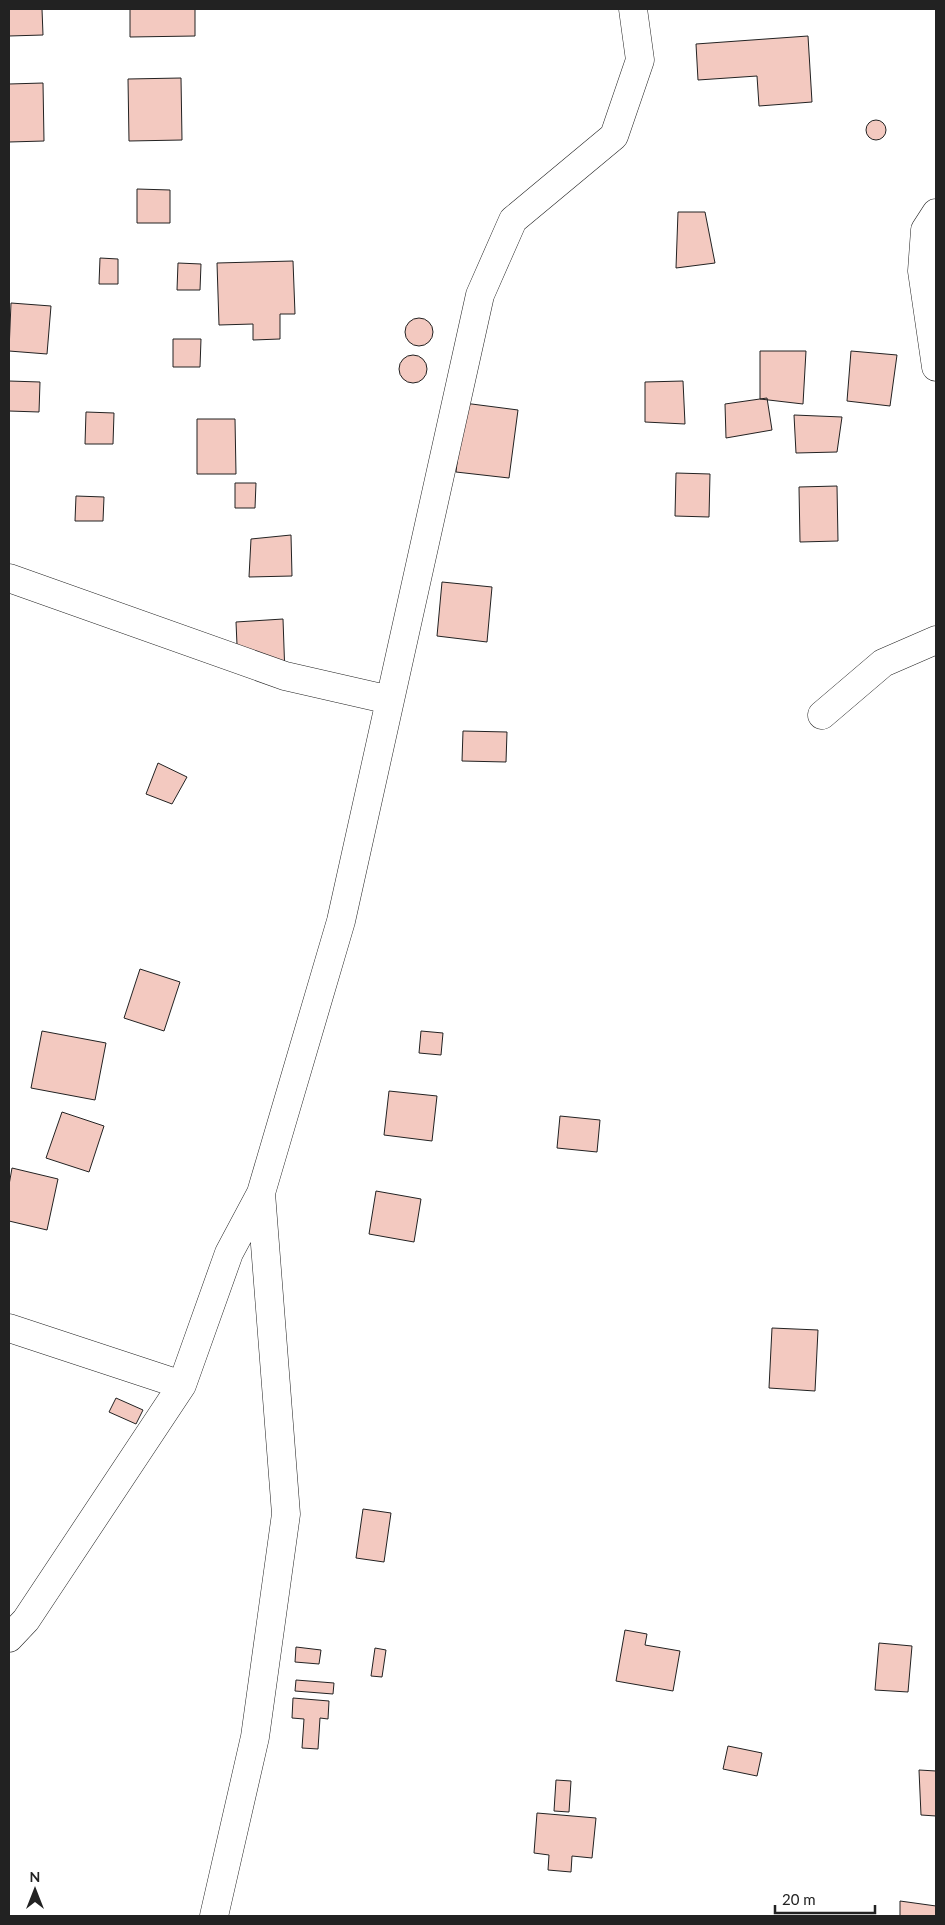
<svg xmlns="http://www.w3.org/2000/svg" width="945" height="1925" font-family="Lato,sans-serif">
	<style>
		.building { fill: #f3c9c0; stroke: #222 }
		.lines { fill: none; stroke-linecap: round; stroke-linejoin: round }
		.minor-casing { stroke: #222; stroke-width: 29 }
		.minor { stroke: #fff; stroke-width: 28 }
	</style>
	<rect width="100%" height="100%" fill="#fff"/>
	<path class="building" d="M9,9H42L43,35L9,36Z
		M130,9H195V36L130,37Z
		M808,36L812,102L759,106L757,76L698,80L696,44Z
		M181,78L182,140L129,141L128,79Z
		M43,83L44,141L9,142V84Z
		M866 130a10 10 0 1 1 20 0a10 10 0 1 1-20 0Z
		M137,189L170,190V223H137Z
		M678,212H705L715,263L676,268Z
		M100,258L118,259V284H99Z
		M293,261L295,314H280V339L253,340V324L219,325L217,263Z
		M178,263L201,264L200,290H177Z
		M11,303L51,306L47,354L9,351Z
		M405 332a14 14 0 1 1 28 0a14 14 0 1 1-28 0Z
		M173,339H201L200,367H173Z
		M760,351H806L803,404L760,399Z
		M851,351L897,355L890,406L847,401Z
		M399 369a14 14 0 1 1 28 0a14 14 0 1 1-28 0Z
		M9,381L40,382L39,412L9,411Z
		M683,381L685,424L645,422V382Z
		M767,398L772,430L726,438L725,404Z
		M464,403L518,410L509,478L456,472Z
		M86,412L114,413L113,444H85Z
		M794,415L842,417L837,452L796,453Z
		M197,419H235L236,474H197Z
		M676,473L710,474L709,517L675,516Z
		M235,483H256L255,508H235Z
		M837,486L838,541L800,542L799,487Z
		M76,496L104,497L103,521H75Z
		M291,535L292,576L249,577L251,539Z
		M442,582L492,587L487,642L437,636Z
		M283,619L285,676L237,645L236,622Z
		M463,731L507,732L506,762L462,761Z
		M158,763L187,777L172,804L146,794Z
		M140,969L180,982L164,1031L124,1018Z
		M42,1031L106,1043L95,1100L31,1088Z
		M421,1031L443,1033L441,1055L419,1053Z
		M389,1091L437,1096L432,1141L384,1135Z
		M62,1112L104,1126L89,1172L46,1158Z
		M560,1116L600,1120L597,1152L557,1148Z
		M12,1168L58,1179L47,1230L9,1221V1185Z
		M376,1191L421,1199L414,1242L369,1234Z
		M772,1328L818,1330L815,1391L769,1388Z
		M116,1398L143,1410L136,1424L109,1412Z
		M363,1509L391,1513L384,1562L356,1558Z
		M625,1630L647,1634L645,1645L680,1651L673,1691L616,1681Z
		M879,1643L912,1646L908,1692L875,1690Z
		M296,1647L321,1650L319,1664L295,1662Z
		M375,1648L386,1650L382,1677L371,1676Z
		M296,1680L334,1683L333,1694L295,1691Z
		M293,1698L329,1701L328,1719L320,1718L318,1749L302,1748L304,1719L292,1718Z
		M728,1746L762,1753L757,1776L723,1769Z
		M919,1770L936,1771V1816L921,1815Z
		M556,1780L571,1781L569,1812L554,1811Z
		M537,1813L596,1818L592,1858L572,1856L571,1872L548,1870L549,1855L534,1853Z
		M900,1901L936,1906V1916H900Z"/>
	<g class="lines">
		<defs>
			<path id="minor" d="M936,213L925,230L922,271L936,367
				M9,578L285,676L390,700
				M822,715L883,663L936,640
				M9,1328L182,1385
				M9,1638L26,1620L182,1385L229,1253L261,1193
				M214,1916L255,1737L286,1514L261,1193L341,921L480,295L513,220L614,136L640,60L633,9"/>
		</defs>
		<use href="#minor" class="minor-casing"/>
		<use href="#minor" class="minor"/>
	</g>
	<rect width="945" height="1925" fill="none" stroke="#222222" stroke-width="20"/>
	<g transform="translate(35 1890)" stroke="#ffffff" stroke-width="4" paint-order="stroke">
	<path d="M0-4L9 19L0 12L-9 19Z" fill="#222222"/>
	<text y="-8" font-size="14" font-weight="bold" text-anchor="middle" fill="#222222">N</text>
	</g>
	<path d="M775 1905v8h100v-8" fill="none" stroke="#222222" stroke-width="2.5"/>
	<text x="782" y="1905" font-size="15" fill="#222222" stroke="#ffffff" stroke-width="4" paint-order="stroke">20 m</text>
</svg>
